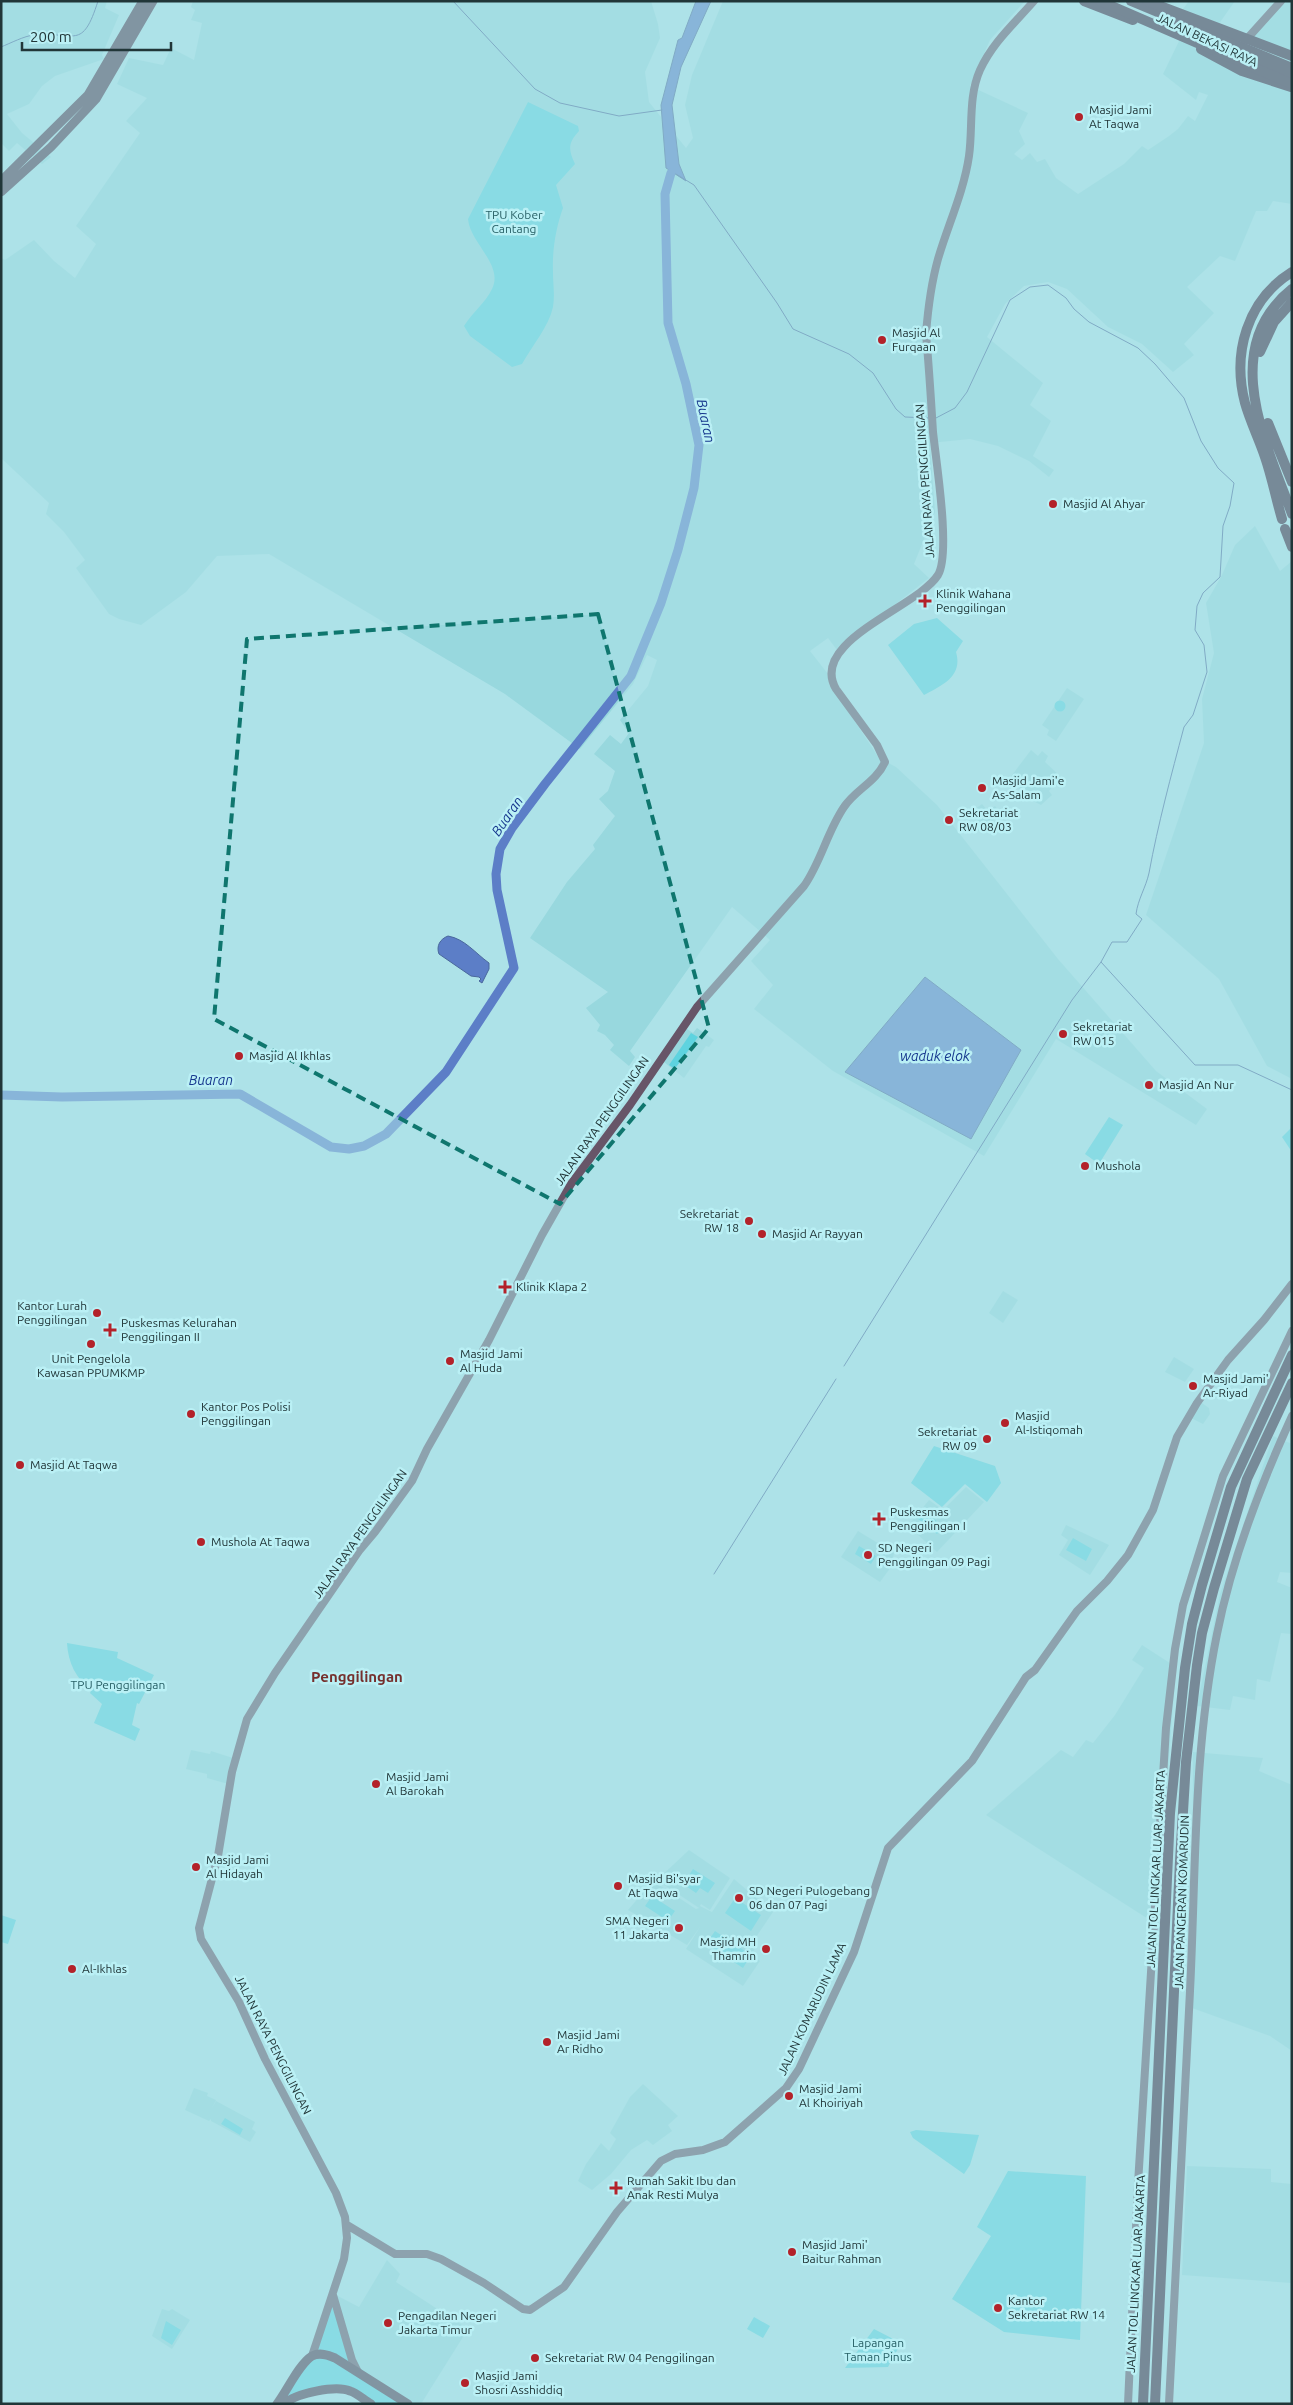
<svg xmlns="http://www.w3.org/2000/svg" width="1293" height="2405" font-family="Ubuntu,sans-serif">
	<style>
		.built { fill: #98d8de }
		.green { fill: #5ed3df }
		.water { fill: #5c7ec7; stroke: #4a689c }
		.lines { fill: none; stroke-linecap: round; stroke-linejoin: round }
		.stream { stroke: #4a689c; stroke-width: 1 }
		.river { stroke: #5c7ec7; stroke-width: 9 }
		.secondary { stroke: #675568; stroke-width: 8 }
		.primary { stroke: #4d384e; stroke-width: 9 }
		.highway { stroke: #371f39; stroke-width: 10 }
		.highway-bridge { stroke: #371f39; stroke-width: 10 }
		.marked { fill: none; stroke: #0f766e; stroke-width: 4; stroke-dasharray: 10 6; stroke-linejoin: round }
		.poi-dot { fill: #b3222a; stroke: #baf0f5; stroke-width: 2 }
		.labels { text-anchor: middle; stroke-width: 5; stroke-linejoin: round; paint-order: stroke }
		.street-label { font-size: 12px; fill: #213638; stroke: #baf0f5 }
		.poi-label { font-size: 12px; fill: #213638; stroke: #baf0f5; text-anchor: start }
		.park-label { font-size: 12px; fill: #286066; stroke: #baf0f5 }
		.water-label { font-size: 14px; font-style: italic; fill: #17388e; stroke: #baf0f5 }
		.quarter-label { font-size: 15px; font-weight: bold; fill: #752f2d; stroke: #baf0f5 }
	</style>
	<rect width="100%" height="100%" fill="#ade2e8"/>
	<path class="built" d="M1,1H107L105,8L119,15L102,55L104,59L55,76L42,86L29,104L7,114L22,133L51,157L42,164L17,143L9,151L1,143Z
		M193,1H651L658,24L660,38L645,72L649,102L686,148L693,138L685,105L692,75L723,1H1025L990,40L970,86L1028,113L1019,131L1025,144L1014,154L1022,160L1030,153L1037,162L1045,159L1056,178L1078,194L1124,164L1142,146L1148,150L1169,136L1178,129L1188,116L1195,121L1208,95L1199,92L1196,100L1163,74L1183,33L1236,56L1285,1H1292V204L1273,201L1267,211H1256L1235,261L1220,256L1187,287L1214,313L1184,344L1194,355L1173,372L1142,344L1108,327L1067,289L1048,282L1024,286L1005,304L987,337L1043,383L1030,405L1051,421L1033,456L1054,470L1049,477L1029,461L998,446L970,439L930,443L935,512L914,564L929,578L837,650L828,638L810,651L828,674L829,682L879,758L896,767L937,805L1058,959L1156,1071L1207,1109L1196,1125L1056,1039L984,1156L833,1071L754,1009L773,985L751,961L770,940L732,907L630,1051L635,1057L629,1066L610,1050L614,1045L605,1035L597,1031L600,1025L586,1008L608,992L530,938L567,882L595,849L593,845L615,816L599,799L608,791L615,771L594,754L610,735L621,744L629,733L620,720L648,686L657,660L647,655L633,684L580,749L505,694L269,554L217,556L186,592L141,625L119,619L109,614L76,568L85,560L64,532L46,514L49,503L1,458V258L5,260L34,240L54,261L75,278L96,244L76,226L140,133L126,121L147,98L117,84L129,58L163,65L171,48L194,60L202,23L191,20L195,10L191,7Z
		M1189,1H1235L1216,28L1180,13Z
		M1255,526L1280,571L1292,561V1079L1267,1066L1219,979L1146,915L1204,743L1202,699L1214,653L1206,603L1222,575L1235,545Z
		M1067,688L1084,699L1056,741L1047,735L1049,730L1042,725Z
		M1031,750L1038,756L1042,751L1048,756L1045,762L1061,777L1049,791L1052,795L1041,805L1031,800L1009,779Z
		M982,804L988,811L995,806L1001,814L977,832L970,825L977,819L971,812Z
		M697,1028L714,1040L709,1047L706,1046L684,1078L664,1062L687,1029L693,1033Z
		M1003,1291L1018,1300L1003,1323L989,1313Z
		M1174,1357L1194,1369L1185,1382L1165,1372Z
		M1199,1401L1209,1408L1210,1414L1203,1424L1189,1417Z
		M1273,1436L1292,1444V1573L1280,1572L1277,1582L1292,1588L1291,1634L1281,1633L1270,1682L1257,1679L1255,1700L1233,1696L1230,1710L1197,1706L1220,1594Z
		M966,1487L984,1502L937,1552L908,1526L929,1500L943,1510Z
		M1066,1525L1109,1545L1090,1575L1059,1555L1068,1540L1061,1535Z
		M858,1531L894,1553L891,1567L880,1582L841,1557Z
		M1142,1645L1176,1667L1156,1924L986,1815L1061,1750L1073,1757L1086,1740L1093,1743L1115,1715L1144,1668L1132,1660Z
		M191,1750L210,1754L211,1751L233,1758L228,1784L207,1778V1774L186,1769Z
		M1193,1752L1263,1758L1259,1771L1292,1785V2051L1270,2036L1192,2008Z
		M689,1850L730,1878L710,1910L701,1904L700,1906L712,1912L734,1879L773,1912L752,1943L736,1933L756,1946L752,1954L760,1961L743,1986L686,1949L700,1927L687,1945L628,1910L653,1881L696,1909L699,1908L657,1880Z
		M643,2084L678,2116L668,2125L672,2131L653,2145L647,2140L631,2150L611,2174L592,2190L578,2181L586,2164L601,2143L609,2151L616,2139L610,2133L630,2097Z
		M194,2088L208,2093L207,2096L216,2100L212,2108L216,2101L255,2122L252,2129L256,2132L250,2142L211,2121V2119L209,2121L185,2110Z
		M1187,2166L1271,2169V2182L1292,2184L1291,2283L1182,2275Z
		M387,2260L400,2274L396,2282L468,2329L421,2404H408L359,2374L332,2293L359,2307Z
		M162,2309L169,2311L172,2309L190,2320L172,2349L152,2336Z"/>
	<path class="green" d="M528,102L578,126L579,131C568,143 568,149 575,164L556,185L563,208C556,227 552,251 553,272C553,284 555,295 553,307C549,326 532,346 522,364L512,367L470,336L464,326C472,313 486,302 492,289C504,265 470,243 468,219Z
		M937,618L963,641L956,652C963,676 943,685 924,695L888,645L914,624Z
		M1054.5 706a5.5 5.5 0 1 1 11 0a5.5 5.5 0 1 1-11 0Z
		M691,1033L698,1037L675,1069L669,1065Z
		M1109,1117L1123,1125L1099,1164L1085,1154Z
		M1292,1127V1152L1282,1137Z
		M934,1446L995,1466L1001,1483L987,1502L965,1484L942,1507L911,1483Z
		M923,1510L943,1526L937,1534L917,1518Z
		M1073,1538L1092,1549L1086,1561L1066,1550Z
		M859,1546L876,1556L871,1564L855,1554Z
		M67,1643L118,1652L117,1658L154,1675L139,1704L137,1703L132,1725L140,1729L135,1741L94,1723L102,1704L90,1693L91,1691C76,1678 68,1663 67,1643Z
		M693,1869L715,1883L708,1893L700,1888L696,1893L683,1884Z
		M652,1896L675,1911L668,1921L645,1906Z
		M735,1898L761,1915L751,1931L725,1913Z
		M1,1915L16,1920L8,1944L1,1942Z
		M715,1931L751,1955L743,1968L706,1944Z
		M225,2118L243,2129L240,2135L221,2124Z
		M916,2130L979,2135L970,2165L964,2174L913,2138L910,2132Z
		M1008,2171L1086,2176L1080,2340L1004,2332L952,2299L991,2236L977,2227Z
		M332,2293L354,2364L408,2404H371L350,2390L289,2399L283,2395L305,2363Z
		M754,2317L770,2326L763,2338L747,2329Z
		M166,2321L181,2330L172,2345L161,2338Z
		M874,2329L901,2343L888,2367L845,2368Z"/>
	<path class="water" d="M696,1H711L681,67L672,105L679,164L686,181L666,168L661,105L678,40L682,38Z
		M448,936C465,939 475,953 489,963V969L482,983L479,981L481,979L479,977L471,976L439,954C436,946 440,939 448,936Z
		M925,977L1021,1050L971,1139L845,1072Z"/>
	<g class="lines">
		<path class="stream" d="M453,1L535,89L560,103L619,116L662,110
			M1,47C11,43 24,36 34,35C75,31 82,52 98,1
			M671,171L694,185L777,303L793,329L849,354L873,373L896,409L905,417L930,418
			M936,418L955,408L967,392L1010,300L1030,287L1048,285L1066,298L1074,309L1089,322L1138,348L1155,364L1184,398L1201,441L1218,468L1234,483L1230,506L1223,526L1220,577L1203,593L1197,606L1195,630L1204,645L1207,672L1193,715L1184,727C1171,776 1158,824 1149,873C1146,887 1138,899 1136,914L1142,919L1127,942H1112L1101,962L1195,1065H1238L1292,1090
			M844,1366L1072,1000L1101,962
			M714,1574L836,1379"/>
		<path class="river" d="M1,1095L62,1097L240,1094L331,1147L349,1149L364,1146L386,1134L446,1072L514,968L497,890L496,874L500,849L512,828L545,784L631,676L661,603L678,550L694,488L699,445L686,384L668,323L665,194L671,173"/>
		<path class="secondary" d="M1245,41L1281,1
			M347,2225L395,2254H427L441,2259L484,2283L523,2309L530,2310L564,2287L617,2212L661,2161L675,2154L703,2150L725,2142L786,2088L799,2069L854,1952L888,1848L972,1761L1026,1677L1035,1670L1077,1611L1107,1581L1128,1555L1153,1510L1177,1437L1197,1403L1228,1360L1264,1320L1292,1284
			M333,2295L352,2360L358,2372
			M312,2356L344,2259L347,2238L345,2217L336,2193L265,2059L239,2002L201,1939L199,1928L218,1856L232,1772L247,1719L275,1673L359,1551L375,1532L412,1481L427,1449L489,1340L542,1235L571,1184L630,1105L697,1007L804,886C821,862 827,832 844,807C855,790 876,782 885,762L877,745L836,689C808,641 917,608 938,575C951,553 936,461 933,432C931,399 929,367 926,334C928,308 931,284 938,259C948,225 964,191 969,156C973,128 968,97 980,70C993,42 1014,24 1034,1
			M1128,2404L1138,2184L1166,1728L1175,1649L1183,1605L1223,1476L1292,1331
			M1169,2404C1177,2266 1182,2128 1190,1991C1196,1872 1193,1752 1217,1634C1232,1558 1260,1486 1292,1416"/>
		<path class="primary" d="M1,181L88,95L143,1
			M1,192L51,147L96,99L153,1
			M277,2404C287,2391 299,2364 312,2356C320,2352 328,2355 335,2358L408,2404
			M284,2404C296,2393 336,2385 350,2391C357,2393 364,2400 371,2404"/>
		<path class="highway" d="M1084,1L1133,20
			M1131,1L1292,68
			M1182,31L1292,77
			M1201,49L1242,71L1291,87
			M1292,289C1218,348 1266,443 1292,514
			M1260,352L1274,322L1292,302
			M1268,423L1292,482
			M1282,519C1276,499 1272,477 1265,457C1259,439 1250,421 1245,403C1232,353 1247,300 1292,272
			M1285,529L1292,547
			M1143,2404L1170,1813L1185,1668L1192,1624L1202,1585L1231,1487L1292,1355
			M1155,2404L1180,1861L1186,1762L1197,1665L1202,1633L1214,1588L1247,1479L1292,1383"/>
		<path class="highway-bridge" d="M1100,1L1292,84
			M1147,1L1292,56"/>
	</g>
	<path d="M0 0H1293V2405H0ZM598,614L709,1028L560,1204L214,1019L247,639Z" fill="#ade2e8" fill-opacity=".55" fill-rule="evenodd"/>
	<path class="marked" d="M598,614L709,1028L560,1204L214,1019L247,639Z"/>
	<g class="poi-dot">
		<circle cx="1079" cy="117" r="5"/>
		<circle cx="882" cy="340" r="5"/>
		<circle cx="1053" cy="504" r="5"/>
		<path d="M922.5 593.5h5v5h5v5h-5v5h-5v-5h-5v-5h5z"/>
		<circle cx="982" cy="788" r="5"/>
		<circle cx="949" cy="820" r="5"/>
		<circle cx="1063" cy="1034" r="5"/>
		<circle cx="239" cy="1056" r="5"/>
		<circle cx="1149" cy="1085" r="5"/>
		<circle cx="1085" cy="1166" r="5"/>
		<circle cx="749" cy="1221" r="5"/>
		<circle cx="762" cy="1234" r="5"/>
		<path d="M502.5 1279.5h5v5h5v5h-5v5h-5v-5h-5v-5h5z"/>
		<circle cx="97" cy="1313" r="5"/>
		<path d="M107.5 1322.5h5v5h5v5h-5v5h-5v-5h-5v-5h5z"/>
		<circle cx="91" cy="1344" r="5"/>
		<circle cx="450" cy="1361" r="5"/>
		<circle cx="1193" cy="1386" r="5"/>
		<circle cx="191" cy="1414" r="5"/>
		<circle cx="1005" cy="1423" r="5"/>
		<circle cx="987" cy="1439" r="5"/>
		<circle cx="20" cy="1465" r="5"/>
		<path d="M876.5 1511.5h5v5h5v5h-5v5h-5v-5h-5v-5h5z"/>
		<circle cx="201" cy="1542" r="5"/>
		<circle cx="868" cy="1555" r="5"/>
		<circle cx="376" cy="1784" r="5"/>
		<circle cx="196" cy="1867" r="5"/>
		<circle cx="618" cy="1886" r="5"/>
		<circle cx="739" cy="1898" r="5"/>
		<circle cx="679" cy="1928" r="5"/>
		<circle cx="766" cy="1949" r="5"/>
		<circle cx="72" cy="1969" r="5"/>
		<circle cx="547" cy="2042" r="5"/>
		<circle cx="789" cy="2096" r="5"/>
		<path d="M613.5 2180.5h5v5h5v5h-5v5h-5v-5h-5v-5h5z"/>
		<circle cx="792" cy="2252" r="5"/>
		<circle cx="998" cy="2308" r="5"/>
		<circle cx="388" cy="2323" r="5"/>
		<circle cx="535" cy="2358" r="5"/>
		<circle cx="465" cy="2383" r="5"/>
	</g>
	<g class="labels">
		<g class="street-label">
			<text transform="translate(1207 40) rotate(25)" y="4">JALAN BEKASI RAYA</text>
			<text transform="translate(925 481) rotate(-94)" y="4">JALAN RAYA PENGGILINGAN</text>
			<text transform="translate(602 1121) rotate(-55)" y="4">JALAN RAYA PENGGILINGAN</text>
			<text transform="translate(360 1534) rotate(-55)" y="4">JALAN RAYA PENGGILINGAN</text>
			<text transform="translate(1156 1869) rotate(-87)" y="4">JALAN TOL LINGKAR LUAR JAKARTA</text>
			<text transform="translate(1182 1902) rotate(-88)" y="4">JALAN PANGERAN KOMARUDIN</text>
			<text transform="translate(812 2009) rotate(-65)" y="4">JALAN KOMARUDIN LAMA</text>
			<text transform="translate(273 2045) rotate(63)" y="4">JALAN RAYA PENGGILINGAN</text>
			<text transform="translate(1136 2274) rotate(-87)" y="4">JALAN TOL LINGKAR LUAR JAKARTA</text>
		</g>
		<g class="poi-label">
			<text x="1089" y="114">Masjid Jami<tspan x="1089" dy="14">At Taqwa</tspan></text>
			<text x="892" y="337">Masjid Al<tspan x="892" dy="14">Furqaan</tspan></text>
			<text x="1063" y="508">Masjid Al Ahyar</text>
			<text x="936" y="598">Klinik Wahana<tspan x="936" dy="14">Penggilingan</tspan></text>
			<text x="992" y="785">Masjid Jami'e<tspan x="992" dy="14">As-Salam</tspan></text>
			<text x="959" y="817">Sekretariat<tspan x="959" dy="14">RW 08/03</tspan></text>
			<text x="1073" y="1031">Sekretariat<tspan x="1073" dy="14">RW 015</tspan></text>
			<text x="249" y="1060">Masjid Al Ikhlas</text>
			<text x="1159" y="1089">Masjid An Nur</text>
			<text x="1095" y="1170">Mushola</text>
			<text x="739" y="1218" text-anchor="end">Sekretariat<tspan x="739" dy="14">RW 18</tspan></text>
			<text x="772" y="1238">Masjid Ar Rayyan</text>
			<text x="516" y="1291">Klinik Klapa 2</text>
			<text x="87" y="1310" text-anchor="end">Kantor Lurah<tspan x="87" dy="14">Penggilingan</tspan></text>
			<text x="121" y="1327">Puskesmas Kelurahan<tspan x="121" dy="14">Penggilingan II</tspan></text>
			<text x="460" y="1358">Masjid Jami<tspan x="460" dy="14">Al Huda</tspan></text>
			<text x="91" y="1363" text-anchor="middle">Unit Pengelola<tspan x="91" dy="14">Kawasan PPUMKMP</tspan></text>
			<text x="1203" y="1383">Masjid Jami'<tspan x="1203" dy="14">Ar-Riyad</tspan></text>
			<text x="201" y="1411">Kantor Pos Polisi<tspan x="201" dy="14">Penggilingan</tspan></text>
			<text x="1015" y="1420">Masjid<tspan x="1015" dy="14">Al-Istiqomah</tspan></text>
			<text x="977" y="1436" text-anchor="end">Sekretariat<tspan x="977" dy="14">RW 09</tspan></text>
			<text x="30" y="1469">Masjid At Taqwa</text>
			<text x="890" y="1516">Puskesmas<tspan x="890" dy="14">Penggilingan I</tspan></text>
			<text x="211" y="1546">Mushola At Taqwa</text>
			<text x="878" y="1552">SD Negeri<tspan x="878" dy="14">Penggilingan 09 Pagi</tspan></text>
			<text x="386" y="1781">Masjid Jami<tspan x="386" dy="14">Al Barokah</tspan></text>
			<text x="206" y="1864">Masjid Jami<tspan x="206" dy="14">Al Hidayah</tspan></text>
			<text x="628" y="1883">Masjid Bi'syar<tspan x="628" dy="14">At Taqwa</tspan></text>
			<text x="749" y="1895">SD Negeri Pulogebang<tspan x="749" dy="14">06 dan 07 Pagi</tspan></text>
			<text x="669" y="1925" text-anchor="end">SMA Negeri<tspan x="669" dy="14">11 Jakarta</tspan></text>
			<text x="756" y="1946" text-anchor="end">Masjid MH<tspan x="756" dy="14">Thamrin</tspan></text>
			<text x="82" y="1973">Al-Ikhlas</text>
			<text x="557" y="2039">Masjid Jami<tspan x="557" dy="14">Ar Ridho</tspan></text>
			<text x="799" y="2093">Masjid Jami<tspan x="799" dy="14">Al Khoiriyah</tspan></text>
			<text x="627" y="2185">Rumah Sakit Ibu dan<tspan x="627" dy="14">Anak Resti Mulya</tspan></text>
			<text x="802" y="2249">Masjid Jami'<tspan x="802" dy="14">Baitur Rahman</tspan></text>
			<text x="1008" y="2305">Kantor<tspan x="1008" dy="14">Sekretariat RW 14</tspan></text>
			<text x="398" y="2320">Pengadilan Negeri<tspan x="398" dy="14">Jakarta Timur</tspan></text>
			<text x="545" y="2362">Sekretariat RW 04 Penggilingan</text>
			<text x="475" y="2380">Masjid Jami<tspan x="475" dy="14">Shosri Asshiddiq</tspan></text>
		</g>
		<g class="park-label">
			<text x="514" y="219">TPU Kober<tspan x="514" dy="14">Cantang</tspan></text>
			<text x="118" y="1689">TPU Penggilingan</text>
			<text x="878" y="2347">Lapangan<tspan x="878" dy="14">Taman Pinus</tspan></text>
		</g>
		<g class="water-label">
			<text transform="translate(706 421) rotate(78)" y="5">Buaran</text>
			<text transform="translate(507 816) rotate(-56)" y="5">Buaran</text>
			<text x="935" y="1061">waduk elok</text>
			<text x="211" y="1085">Buaran</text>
		</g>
		<g class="quarter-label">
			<text x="357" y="1682">Penggilingan</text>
		</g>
	</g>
	<rect width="1293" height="2405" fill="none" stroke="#213638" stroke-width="5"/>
	<path d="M22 42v8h149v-8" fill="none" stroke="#213638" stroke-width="2.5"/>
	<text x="30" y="42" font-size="15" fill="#213638" stroke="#baf0f5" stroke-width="4" paint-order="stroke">200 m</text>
</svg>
